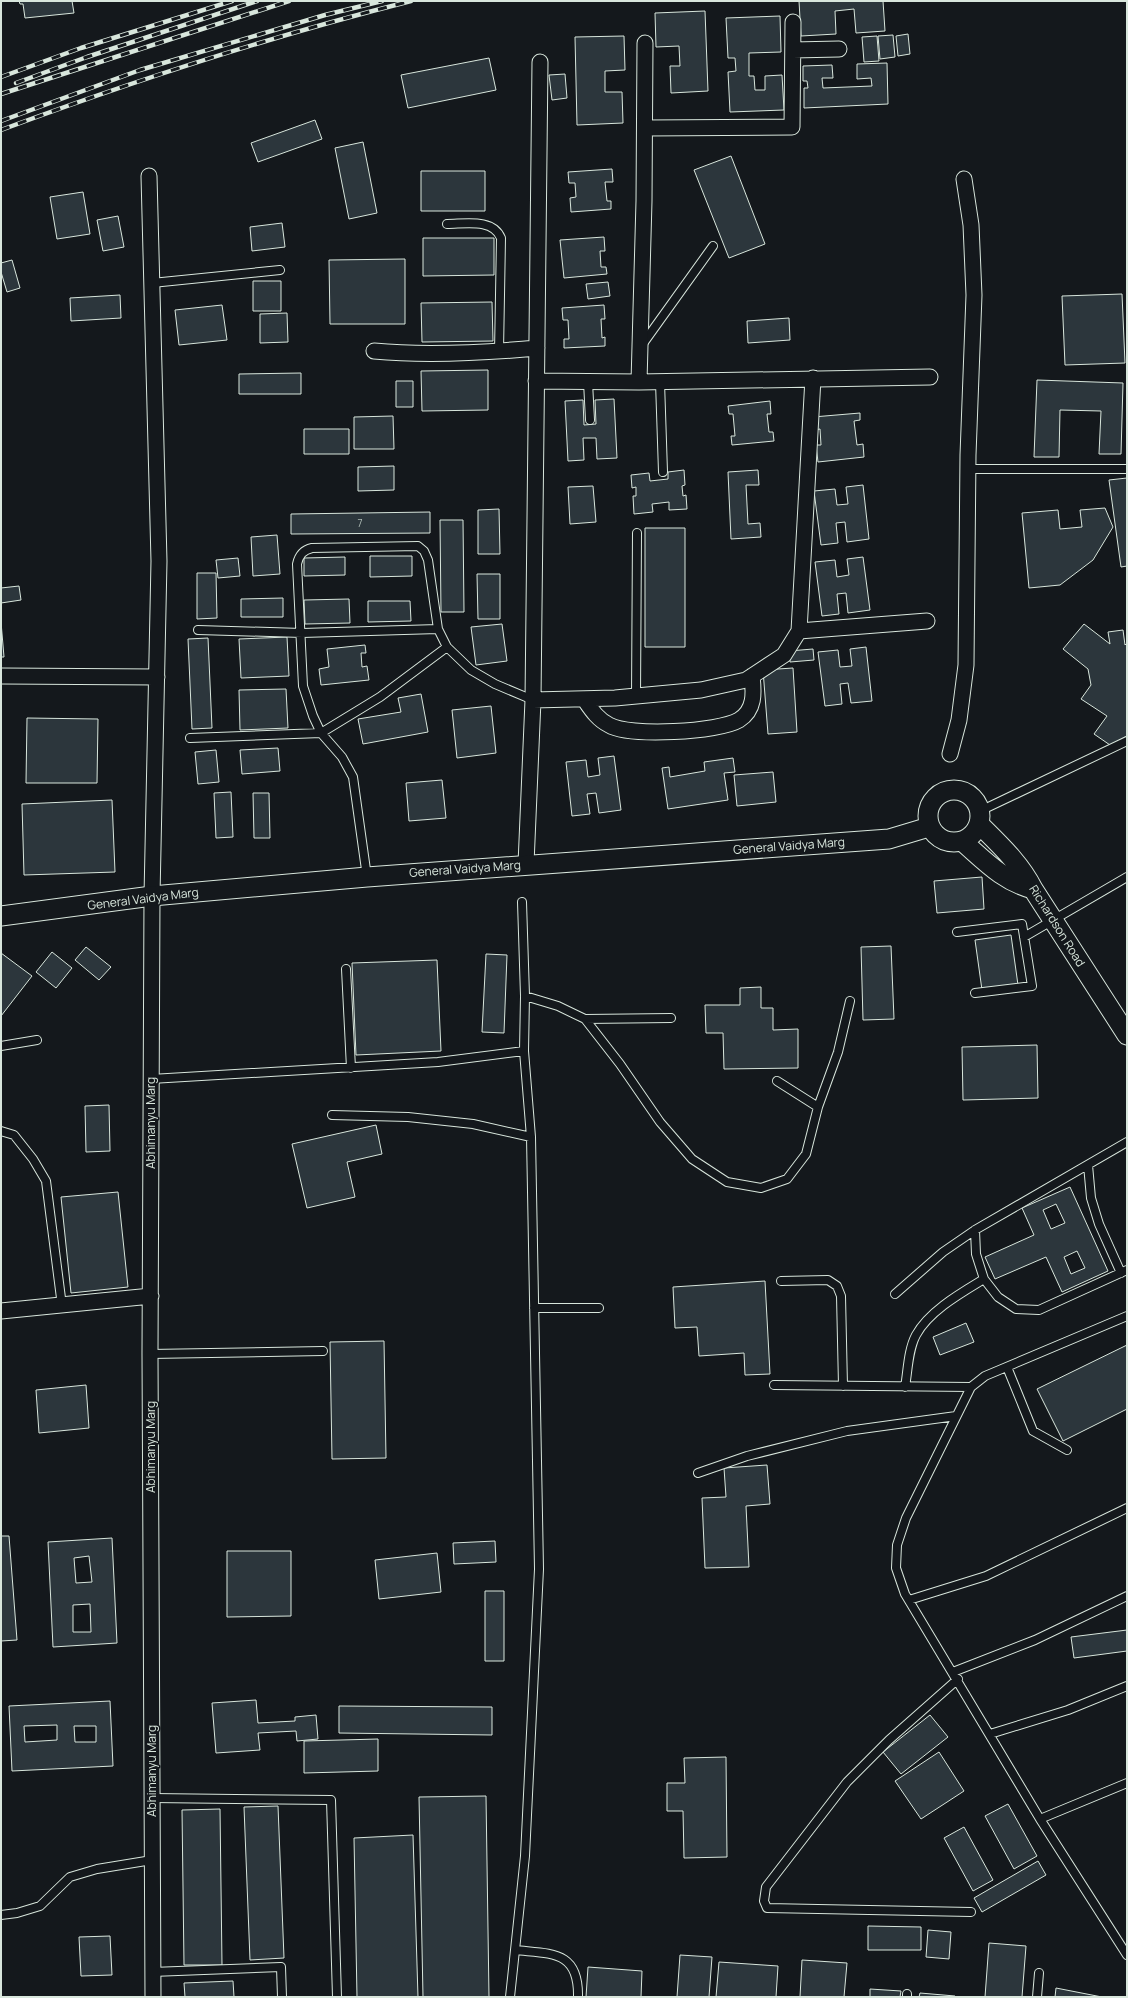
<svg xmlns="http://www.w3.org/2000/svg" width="1128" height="1998" font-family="Manrope,sans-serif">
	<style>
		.building { fill: #2c363c; stroke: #d8e6dc; fill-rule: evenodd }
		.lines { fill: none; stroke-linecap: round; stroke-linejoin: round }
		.service-casing { stroke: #d8e6dc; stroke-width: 10 }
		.minor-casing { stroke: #d8e6dc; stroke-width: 17 }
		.tertiary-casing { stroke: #d8e6dc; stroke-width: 21 }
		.service { stroke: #14181c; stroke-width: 8 }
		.minor { stroke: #14181c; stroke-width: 15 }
		.tertiary { stroke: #14181c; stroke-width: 19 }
		.rail-casing { stroke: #d8e6dc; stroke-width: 4.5 }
		.rail { stroke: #14181c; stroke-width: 3; stroke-dasharray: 9; stroke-linecap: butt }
		.labels { text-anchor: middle; stroke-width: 3; stroke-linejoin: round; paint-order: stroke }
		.number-label { font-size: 10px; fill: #adbab4 }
		.street-label { font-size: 12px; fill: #d8e6dc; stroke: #14181c }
	</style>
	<rect width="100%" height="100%" fill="#14181c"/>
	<path class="building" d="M19,1H72L74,13L25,18L23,4H20Z
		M799,1H883L885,31L856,33L854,9L835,11L836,34L801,36Z
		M705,11L708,91L671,93L670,66H680L679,46L656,47L655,13Z
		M780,16L781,52L749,53V76H754L755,90H765V76L782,75L784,110L730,112L728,72L736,71L735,58H728L726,18Z
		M908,34L910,54L898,56L896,36Z
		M893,35L895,57L880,59L878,36Z
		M624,36L625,70L605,71V92H622L623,123L577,125L575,37Z
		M877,36L879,61L864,62L862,37Z
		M489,58L496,90L408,108L401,75Z
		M887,63L888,104L804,108V88H808L807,81H803V66L832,65L833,78H822L823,88L872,86L871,78L857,79V64Z
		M565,74L567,98L552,100L549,75Z
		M315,120L322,139L258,162L251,143Z
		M363,142L377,213L349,219L335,148Z
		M731,156L765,244L729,258L694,170Z
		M612,169L613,182H605L607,201H611V209L571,212L570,198L576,197L575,183H569L568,172Z
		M421,171H485V211H421Z
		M83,192L90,234L57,239L50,197Z
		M118,216L124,247L103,251L97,220Z
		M282,223L285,247L252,251L250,227Z
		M604,237L605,251H600L601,267H606L607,274L564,278L560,240Z
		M423,238H494V275L423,276Z
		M405,259V324H330L329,260Z
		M12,260L20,288L7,292L1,272V263Z
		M253,281H281V311H253Z
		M608,282L610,296L588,299L586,284Z
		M1122,294L1125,363L1065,365L1062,296Z
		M120,295L121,318L71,321L70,298Z
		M492,302L493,341L422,342L421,303Z
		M222,305L227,340L179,345L175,310Z
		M604,305L605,319H601L602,338L605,337V346L564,348V339H569L568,320H563L562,308Z
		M287,313L288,342L260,343V314Z
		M789,318L790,340L748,343L747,321Z
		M488,370V410L422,411L421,371Z
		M301,373V394H239V374Z
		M1037,380L1123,383L1121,454H1099L1101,411L1060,410L1059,457H1034Z
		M396,381H413V407H396Z
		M614,399L617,458L597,459L596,438H583L584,460L568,461L565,401L583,400L584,425L596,424L595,400Z
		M770,401L771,414H767L769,432H773L774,441L732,445L731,436H735L733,414H729L728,406Z
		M860,413V420L854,421L857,445L863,444L864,457L818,462L816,445H821L820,429L815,430L813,417Z
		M393,416L394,449H354V417Z
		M304,429H349V454H304Z
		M394,466V490L358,491V467Z
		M684,470L685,485L682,486L683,496L686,495L687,509L669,510V502L652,504L653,512L634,514L633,496H636V487L632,488L631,475L649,473L650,481L668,479V472Z
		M758,470L759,485H746L748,524L760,523L761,537L731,539L728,472Z
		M1127,478V566L1121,567L1109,480Z
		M863,485L869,539L847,542L845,522L836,523L838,543L821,545L814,491L835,489L837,505L848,504L846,487Z
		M593,486L596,522L570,524L568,487Z
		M1105,508L1113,527L1093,560L1060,585L1029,588L1022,513L1058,510L1060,529L1082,527L1080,510Z
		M499,509L500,554H478V510Z
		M430,512V533L291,534V514Z
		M440,520H463L464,612H441Z
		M645,528H685V647H645Z
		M277,535L280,574L253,576L251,537Z
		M370,556H412V576L370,577Z
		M345,557V575L304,576V558Z
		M863,557L870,610L848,613L846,593L837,594L839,614L822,616L815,562L835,560L837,577L849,575L847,559Z
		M238,558L240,576L218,578L216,560Z
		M197,573H216L217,618L197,619Z
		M477,574H500V619H478Z
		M19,586L21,600L1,603V588Z
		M283,598V617H241V599Z
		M349,599L350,623L305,624L304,600Z
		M368,601H410L411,621L368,622Z
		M1,622L4,657H1Z
		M502,624L507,661L476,665L471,627Z
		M1084,624L1110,644L1108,632L1123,630L1125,645L1127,643V736L1110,745L1094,734L1107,716L1081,699L1091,685L1088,669L1063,649Z
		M287,637L289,676L241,678L239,639Z
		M208,638L212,728L192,729L188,639Z
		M365,645L366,653H361L362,667L367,666L369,680L321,685L319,669L329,667L327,649Z
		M866,647L872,701L851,703L848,683L840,684L842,704L825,706L818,652L838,650L840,667L852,666L850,649Z
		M813,649L814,660L790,662L789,651Z
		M793,668L797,732L768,734L763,670Z
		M286,689L288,728L240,730L239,690Z
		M421,694L428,732L363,744L358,719L401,712L398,698Z
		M491,706L496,753L457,758L452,710Z
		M27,718L98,719L97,783H26Z
		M278,748L280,771L242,774L240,750Z
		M216,750L219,782L198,784L195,752Z
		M614,756L621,810L599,813L596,793L587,794L590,814L572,816L566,762L586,760L588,777L600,775L598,758Z
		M733,758L735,772L724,773L728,800L668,809L662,768L669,767L670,777L705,771L704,762Z
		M773,772L776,802L737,806L734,775Z
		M442,780L446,818L409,821L406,783Z
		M231,792L233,837L216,838L214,793Z
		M253,793H269L270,838H254Z
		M112,800L115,872L24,875L22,804Z
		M982,877L984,909L937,913L934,881Z
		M1011,935L1018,985L982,990L975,940Z
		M891,946L894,1019L863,1020L861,947Z
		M86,947L111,967L99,980L75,960Z
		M52,952L72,968L56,988L36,972Z
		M1,953L32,976L1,1016Z
		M486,954L507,955L504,1033L482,1032Z
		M437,960L441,1051L356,1055L352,963Z
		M761,987V1008H773V1030L798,1029V1068L724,1069L723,1033H706L705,1005H740V988Z
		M1037,1045L1038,1098L963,1100L962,1047Z
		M109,1105L110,1151L86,1152L85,1106Z
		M376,1125L382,1154L347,1162L355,1197L307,1208L292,1144Z
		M1070,1187L1108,1271L1062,1292L1046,1257L995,1279L985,1257L1034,1235L1022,1208ZM1056,1204L1065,1223L1051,1229L1043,1210ZM1077,1251L1085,1268L1071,1274L1064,1257Z
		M118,1192L128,1287L71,1293L61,1197Z
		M765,1281L770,1374L745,1375L744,1353L699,1356L697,1327L675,1328L673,1287Z
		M966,1323L974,1342L940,1355L933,1337Z
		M384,1341L386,1458L332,1459L330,1342Z
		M1127,1345V1409L1063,1441L1037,1389Z
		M86,1385L89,1428L39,1433L36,1390Z
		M767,1465L770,1504L746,1506L749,1567L705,1568L702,1498L726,1497L724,1468Z
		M1,1536H9L17,1640L1,1641Z
		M112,1538L117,1643L53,1647L48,1542ZM89,1556L92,1582L76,1583L74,1558ZM90,1604L91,1632H73V1605Z
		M495,1541L496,1562L454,1564L453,1543Z
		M227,1551H291V1616L227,1617Z
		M437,1553L441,1592L379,1599L375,1560Z
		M485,1591H504V1661H485Z
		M1127,1630V1651L1074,1658L1071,1637Z
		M256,1700L258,1723L295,1721V1717L316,1715L318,1739L297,1741L296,1731L258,1733L260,1750L216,1753L212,1703Z
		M110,1701L113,1766L12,1771L9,1706ZM57,1725V1740L25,1742L24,1726ZM74,1726H96V1742H75Z
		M339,1706L492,1707V1735L339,1733Z
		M930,1715L948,1737L901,1774L883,1752Z
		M378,1739V1771L304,1773V1741Z
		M939,1752L964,1791L921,1819L895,1781Z
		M726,1757L727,1857L684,1858L683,1811H667V1783H685L684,1758Z
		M486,1796L489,1997H423L419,1797Z
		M1008,1804L1037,1856L1014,1869L985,1816Z
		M278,1806L284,1958L250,1960L244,1807Z
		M220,1809L222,1965H184L182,1810Z
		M964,1827L993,1880L973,1891L944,1838Z
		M413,1835L418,1997H357L354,1838Z
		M1038,1861L1046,1875L982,1912L974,1898Z
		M868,1926L921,1927V1950H868Z
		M928,1930L951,1932L949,1959L926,1957Z
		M110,1936L112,1975L81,1976L79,1937Z
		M989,1943L1026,1946L1022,1997H985Z
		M680,1955L712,1957L709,1997H677Z
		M802,1960L847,1963L844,1997H800Z
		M719,1962L778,1966L776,1997H716Z
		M588,1967L642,1971L641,1997H586Z
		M233,1981L234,1997H185L184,1983Z
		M1056,1988L1102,1997H1055Z
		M870,1989L901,1991L900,1997H870Z
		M920,1993L955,1996V1997H919Z"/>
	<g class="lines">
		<defs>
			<path id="service" d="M447,224C465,224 493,218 501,238L499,352
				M152,283L280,270
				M642,345L713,246
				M588,382L590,420
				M660,382L663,472
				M968,469H1127
				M198,630L302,633L438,629
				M636,696L637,533
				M190,738L321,733L380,697L447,647
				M980,811L1127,741
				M367,877L353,777L342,757L321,733L313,716L303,686L297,564C299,555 303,550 312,548L418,546L424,551L428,560L438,629L447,647L471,670L495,684L533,700
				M957,932L1022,924L1032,986L975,993
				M1024,937L1127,877
				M346,969L351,1068
				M525,996L558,1006L585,1019L620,1064L660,1122L692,1159L727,1182L761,1188L787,1179L806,1154L818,1107L838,1052L850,1001
				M585,1019L671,1018
				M1,1046L37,1040
				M151,1079L438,1062L524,1051
				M777,1081L818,1107
				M332,1115L408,1117L473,1124L531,1137
				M1,1131L14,1135L33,1159L46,1181L62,1306
				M1088,1165L1091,1198L1099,1224L1121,1273
				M975,1230L976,1254L984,1279L998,1297L1016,1309L1039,1310L1127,1270
				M781,1281L828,1280L837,1286L841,1296L843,1386
				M895,1294L943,1252L975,1230L1127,1142
				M534,1308H599
				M1127,1316L985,1376L971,1387L906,1518L897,1545L896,1568L905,1594L1040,1819L1127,1955
				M150,1354L323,1351
				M1007,1367L1033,1431L1067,1450
				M774,1385L971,1387
				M905,1387C908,1370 908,1350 916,1335C929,1311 961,1293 984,1279
				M698,1473L747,1456L847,1431L956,1416
				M909,1600L986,1576L1127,1508
				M953,1672L1035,1640L1127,1596
				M958,1679L889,1740L847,1782L766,1887L764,1901L767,1908L971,1912
				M990,1734L1068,1710L1127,1686
				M152,1798L331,1800L337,1997
				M1040,1819L1127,1783
				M1,1915L17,1913L40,1906L70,1877L97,1869L152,1860
				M515,1950C551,1954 579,1950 578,1997
				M152,1972L281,1967L282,1997
				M510,1997L525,1856L539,1569L531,1137L524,1051L525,996L522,902
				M907,1997V1994
				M1037,1997L1039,1973"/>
			<path id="minor" d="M793,50L839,49
				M645,128L792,127L793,22
				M149,176L159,561L152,896L150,1354L153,1997
				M374,351C428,356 482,353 537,348
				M536,381L639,382L930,377
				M639,382L644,201L645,43
				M799,631L927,621
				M1,676L157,677
				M584,699C591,709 597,719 609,725C629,737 719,732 739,720C755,710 754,693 752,676
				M533,700L615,698L701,690L746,680L784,655L799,631L813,378
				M950,754L959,720L966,665L968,455L974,295L971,225L964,179
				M526,864L533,700L540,62
				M1,1311L151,1296"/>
			<path id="tertiary" d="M928 816a26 26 0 1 1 52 0a26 26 0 1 1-52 0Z
				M979,824C999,844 1020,863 1033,889L1127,1035
				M962,841C985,861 1003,881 1033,889
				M1,916L152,896L367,877L889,839L929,827"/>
		</defs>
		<use href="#service" class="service-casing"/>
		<use href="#minor" class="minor-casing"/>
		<use href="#tertiary" class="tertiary-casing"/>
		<use href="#service" class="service"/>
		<use href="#minor" class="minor"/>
		<use href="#tertiary" class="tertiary"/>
		<defs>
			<path id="rail" d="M1,77L81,48L232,1
				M16,83L87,57L257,1
				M1,94L289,1
				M1,121L140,70L325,15L382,1
				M1,130C136,80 272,36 411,1"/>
		</defs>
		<use href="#rail" class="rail-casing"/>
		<use href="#rail" class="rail"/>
	</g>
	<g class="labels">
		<g class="number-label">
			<text x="360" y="527">7</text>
		</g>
		<g class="street-label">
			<text transform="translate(789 846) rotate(-4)" y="4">General Vaidya Marg</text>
			<text transform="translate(465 869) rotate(-4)" y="4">General Vaidya Marg</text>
			<text transform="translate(143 899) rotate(-7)" y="4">General Vaidya Marg</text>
			<text transform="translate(1057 926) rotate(58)" y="4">Richardson Road</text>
			<text transform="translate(151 1123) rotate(-90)" y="4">Abhimanyu Marg</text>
			<text transform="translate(151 1447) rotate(-90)" y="4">Abhimanyu Marg</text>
			<text transform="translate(152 1771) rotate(-90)" y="4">Abhimanyu Marg</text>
		</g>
	</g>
	<rect width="1128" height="1998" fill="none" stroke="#d8e6dc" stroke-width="4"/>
</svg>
